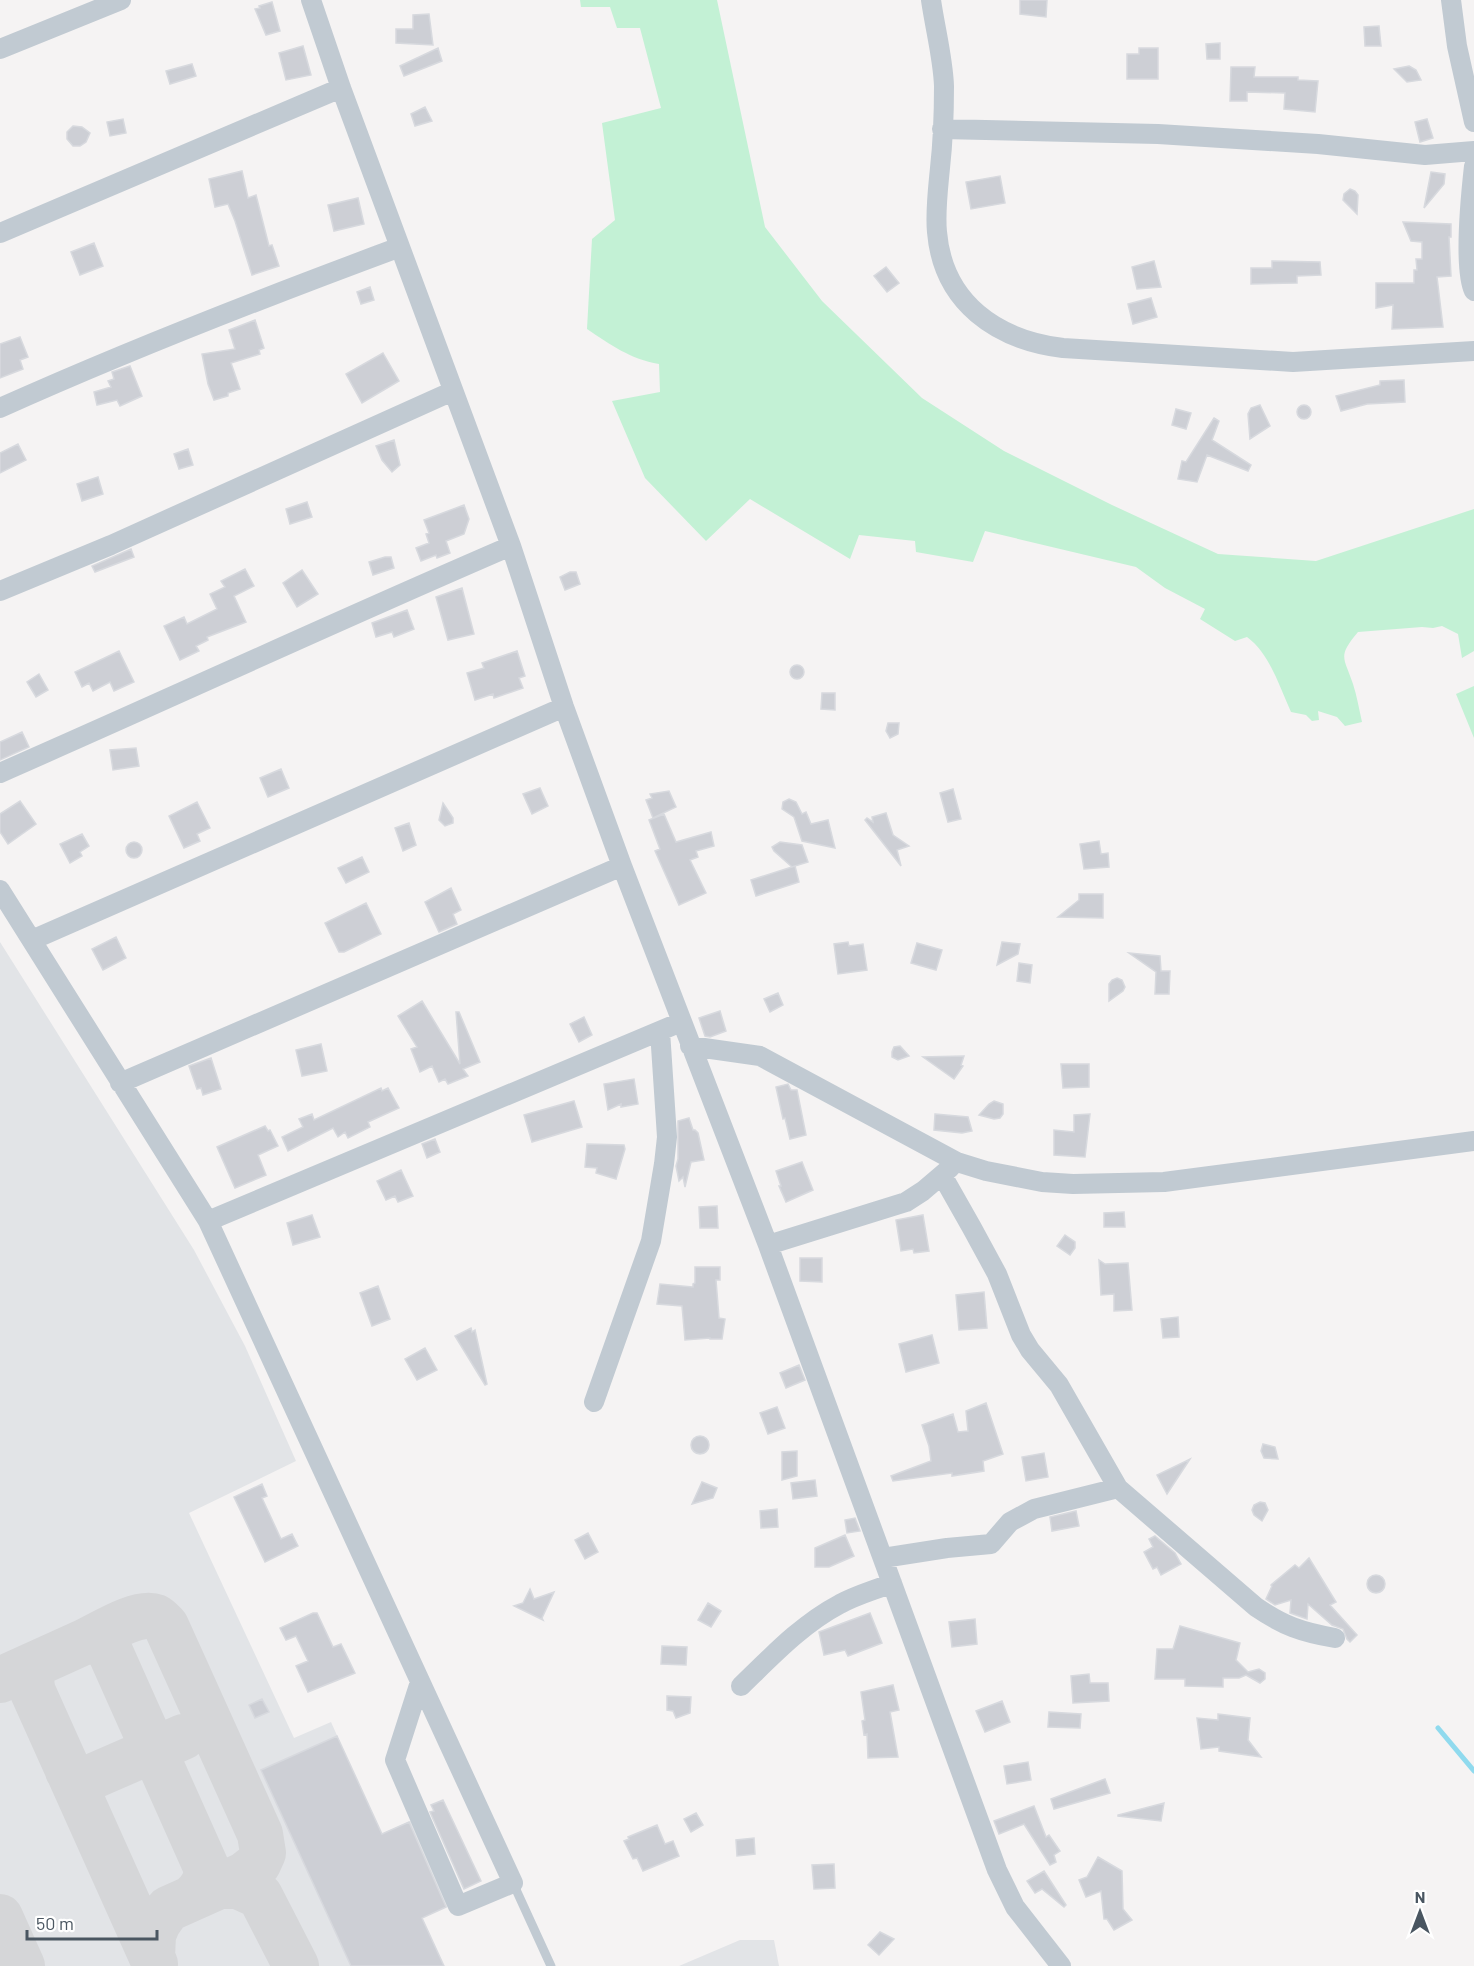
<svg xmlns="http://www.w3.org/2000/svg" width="1474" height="1966" font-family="Barlow,sans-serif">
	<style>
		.airport { fill: #e2e4e7 }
		.green { fill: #c3f1d5 }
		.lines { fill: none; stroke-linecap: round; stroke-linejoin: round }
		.stream { stroke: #90daee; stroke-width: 5 }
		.taxiway { stroke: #d5d6d8; stroke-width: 46 }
		.building { fill: #cdcfd5; stroke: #d7d9de; stroke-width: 1.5 }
		.lane { stroke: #c1cad2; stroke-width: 9 }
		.street { stroke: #c1cad2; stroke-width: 20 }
	</style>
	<rect width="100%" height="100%" fill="#f5f3f3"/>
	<path class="airport" d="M0,942L194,1250L245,1346L296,1461L189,1513L294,1738L331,1722L381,1834L415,1819L453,1904L422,1918L444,1966H0Z
		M740,1940H774L779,1966H679Z"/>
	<path class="green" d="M580,0H717L765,227L822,301L922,398L1004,451L1112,505L1218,554L1316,561L1474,509V651L1462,658L1458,634L1442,626L1433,628L1422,627L1358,632C1337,657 1344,657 1353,684C1357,696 1359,709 1362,722L1345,726L1337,717L1318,711L1319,720L1312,721L1306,715L1291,712C1279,686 1270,654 1247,637L1235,641L1200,619L1205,609L1165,588L1136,567L985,531L973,562L916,552L915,541L859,535L850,559L750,499L706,541L645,478L612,401L660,392L659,364C630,359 611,345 587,329L592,239L615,220L602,123L661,108L640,28H617L610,7H581Z
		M1474,686V738L1456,694Z"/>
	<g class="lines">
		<path class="stream" d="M1438,1728L1474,1771"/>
		<path class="taxiway" d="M84,1642C101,1634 138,1610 156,1617C160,1619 163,1623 166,1626L260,1834L263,1853L258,1864L244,1875L168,1909L158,1923L153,1935L152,1957
			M38,1663C31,1673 30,1680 33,1692L155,1964
			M0,1680L84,1642L98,1641L107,1645L207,1869C206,1882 202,1888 193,1897
			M68,1771L80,1777L89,1778L183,1737
			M220,1886H238L260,1896L296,1966
			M0,1917L22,1966"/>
	</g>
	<path class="building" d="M1020,0H1047L1046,17L1020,14Z
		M272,2L280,31L266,35L255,9L260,8L259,6Z
		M429,14L433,45L396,43V29H413V15Z
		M1379,26L1381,46H1365L1364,27Z
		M1220,43V59H1207L1206,44Z
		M303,46L311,75L286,80L279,53Z
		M438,48L442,61L404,76L400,66Z
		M1139,48H1158V79H1127V54H1139Z
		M192,64L196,76L170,84L166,71Z
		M1409,66L1416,70L1421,80L1407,82L1394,69Z
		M1231,67H1255L1254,77H1298V80L1318,81L1315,112L1284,109L1285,93L1247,92V101H1230Z
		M425,107L432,121L415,126L411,114Z
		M123,119L126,133L110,136L107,122Z
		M1427,119L1433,138L1420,142L1415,122Z
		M73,126L82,127L90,133L86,142L80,146H73L67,139V132Z
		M242,171L248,198L256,195L269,246L272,245L279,266L252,275L235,221L228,204L215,207L209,179Z
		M1431,172L1445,174L1444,184L1424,208Z
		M1000,176L1005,203L971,209L966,182Z
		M1350,189L1355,191L1358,195L1357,214L1343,200L1344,194Z
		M358,198L364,224L334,231L328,205Z
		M1403,222L1451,224V237H1449L1451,276L1437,277L1443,327L1392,329L1393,305L1376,308V283H1414V270H1417L1416,259H1422V242L1411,241Z
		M94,243L103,266L80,275L71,252Z
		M1154,261L1161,287L1137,289L1132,267Z
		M1272,261L1320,262L1321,275L1297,276V283L1251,284V268H1272Z
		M886,267L899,283L887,292L874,276Z
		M370,287L374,300L361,304L357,292Z
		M1151,298L1157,317L1133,324L1128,304Z
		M255,320L264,348L259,350L260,354L231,363L240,389L228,393V396L214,400L208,384L202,354L235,349L229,330Z
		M20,337L28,357L20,360L23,369L0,378V344Z
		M383,353L399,381L362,403L346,374Z
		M130,366L142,396L120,406L117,400L97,405L94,392L111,387L108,381L114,379L112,372Z
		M1404,380L1405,402L1367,404L1341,411L1336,396L1380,385V381Z
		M1297 412a7 7 0 1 1 14 0a7 7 0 1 1-14 0Z
		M1260,405L1270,426L1250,439L1248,414L1251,408Z
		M1176,409L1191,413L1186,429L1172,425Z
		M1214,418L1219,421L1212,440L1251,465L1248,471L1207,455L1197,482L1178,479L1182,461L1186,462Z
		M394,440L400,465L392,472L382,460L376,446Z
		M18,444L26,460L0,473V453Z
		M188,449L193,465L179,469L174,454Z
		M98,477L103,494L82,501L77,484Z
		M307,502L312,517L290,524L286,509Z
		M464,505L469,519L464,534L446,541L450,553L437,558L436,555L421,561L416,548L429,543L426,534L429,533L424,520Z
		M131,549L134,557L95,572L92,566Z
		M385,557H391L394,568L373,575L369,562Z
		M245,569L254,586L234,596L246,622L207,637L208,640L196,646L199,651L180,660L164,626L184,617L187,624L217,609L210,594L225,587L221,581Z
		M302,570L318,594L297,607L283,583Z
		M570,572H576L580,584L565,590L560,577Z
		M462,588L474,634L448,640L436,597Z
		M407,610L414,629L394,637L392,632L376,637L372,623Z
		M119,651L134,682L114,691L110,682L93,691L89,683L82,687L75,672Z
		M517,651L525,676L519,678L523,688L494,698L493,694L475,700L467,673L484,668L482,663Z
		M790 672a7 7 0 1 1 14 0a7 7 0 1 1-14 0Z
		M39,674L48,690L36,697L27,682Z
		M822,693H835V710L821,709Z
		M888,723H899L898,734L890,738L886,731Z
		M22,732L29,747L0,760V742Z
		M136,748L139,766L113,770L110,750Z
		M281,769L289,788L268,797L260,778Z
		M540,788L548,806L532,814L523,794Z
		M953,789L961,819L948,822L940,793Z
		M669,791L676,807L653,818L646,800L652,798L650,794Z
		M789,799L796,802L802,814L806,812L811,824L828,820L835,848L802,841L794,817L782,809L783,802Z
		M20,801L36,824L8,844L0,832V814Z
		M197,802L210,828L197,834L200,841L184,848L169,816Z
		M443,803L453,818V823L445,826L439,820Z
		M886,813L893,835L909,846L897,850L901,866L865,820L867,818L873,822L872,817Z
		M664,814L676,842L711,832L714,846L696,851L698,857L690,860L706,893L679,905L655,851L660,849L649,820Z
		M409,823L416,845L403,851L395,828Z
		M82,834L89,846L80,852L82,856L70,863L60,844Z
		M1099,841L1101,854L1108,853L1109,867L1084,869L1080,844Z
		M780,842L802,845L808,862L792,867L774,851L772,847Z
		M126 850a8 8 0 1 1 16 0a8 8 0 1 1-16 0Z
		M362,857L369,872L346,883L338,868Z
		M795,866L799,882L756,896L751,880Z
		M451,888L461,910L453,914L457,924L439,932L425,902Z
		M1079,894H1103V918L1058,917L1079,900Z
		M366,903L381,934L344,952H339L325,923Z
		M116,937L126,958L103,970L92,949Z
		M848,942L849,946L863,944L867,970L838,974L834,944Z
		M1002,942L1020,944L1018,954L997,965Z
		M917,943L942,950L936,970L911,963Z
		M1129,953L1160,956L1161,971H1170L1169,994H1155L1156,972Z
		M1019,963L1032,965L1030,983L1017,981Z
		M1117,978L1122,980L1125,987L1123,991L1109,1001V984L1112,980Z
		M778,993L783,1005L770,1012L764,999Z
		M422,1001L460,1064L456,1012H459L480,1062L463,1069L468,1076L448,1084L445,1079L439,1082L432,1066L420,1072L411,1049L417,1047L398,1016Z
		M720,1011L726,1031L710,1037L705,1036L699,1018Z
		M584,1017L592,1035L579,1042L570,1024Z
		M321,1044L327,1071L302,1076L296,1050Z
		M900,1046L909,1056L898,1060L892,1057V1052L894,1047Z
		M964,1056L961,1065L963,1066L954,1079L923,1057Z
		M211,1058L221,1089L203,1095L201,1088L197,1089L189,1066Z
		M1061,1064H1089V1087L1063,1088Z
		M634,1079L638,1104L621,1107V1104L608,1110L604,1084Z
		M788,1084L791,1090H797L806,1135L790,1139L785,1118L783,1119L776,1087Z
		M381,1088L382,1091L388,1088L399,1108L368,1122L370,1127L348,1138L345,1132L338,1137L333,1128L288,1151L282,1137L303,1127L299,1119L312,1114L314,1120Z
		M574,1101L582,1127L532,1142L524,1115Z
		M994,1101L1003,1104V1114L1000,1118L994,1119L979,1115L989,1104Z
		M935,1114L968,1117L972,1131L962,1133L934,1130Z
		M1090,1114L1085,1157L1054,1155V1130L1074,1132V1115Z
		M689,1118L693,1130H695L698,1133L704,1160L691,1162L685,1187L683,1177L679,1181L676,1166L678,1159V1121Z
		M265,1126L268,1131L270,1130L278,1146L258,1155L266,1175L235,1188L217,1147Z
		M435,1139L440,1152L427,1158L422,1144Z
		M587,1144L624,1145L625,1149L616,1179L596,1173L597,1168L585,1167Z
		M802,1162L813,1190L786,1202L779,1186H781L776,1171Z
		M401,1170L413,1196L398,1202L395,1196L386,1200L377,1181Z
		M717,1206L718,1228H700L699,1207Z
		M1124,1212L1125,1227H1104V1213Z
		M312,1215L320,1237L293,1245L287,1223Z
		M923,1215L929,1251L914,1253L913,1249L901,1251L896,1220Z
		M1065,1235L1075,1242V1248L1070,1255L1057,1246Z
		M800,1258H822V1282L800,1281Z
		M1099,1260L1105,1264L1128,1263L1132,1310L1114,1311V1294L1101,1295Z
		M695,1267H720V1280H716L719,1318L725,1319L722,1339H710V1338L685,1340L682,1306L657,1304L660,1284L693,1287V1284L695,1283Z
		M378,1286L390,1319L372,1326L360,1293Z
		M984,1292L987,1328L959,1330L956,1295Z
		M1178,1317L1179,1337L1163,1338L1161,1319Z
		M471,1328L472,1332L475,1330L487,1384L485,1385L455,1336Z
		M932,1335L939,1363L906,1372L899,1344Z
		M425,1348L437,1370L417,1380L405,1359Z
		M799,1365L805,1380L786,1388L780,1373Z
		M986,1403L1003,1454L983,1461L984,1471L952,1476V1473L893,1481L891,1476L931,1461L929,1446L922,1425L953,1414L958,1432L968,1431L966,1411Z
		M777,1407L785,1428L768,1434L760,1413Z
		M691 1445a9 9 0 1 1 18 0a9 9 0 1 1-18 0Z
		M1263,1444L1275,1447L1278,1459L1264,1458L1261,1451Z
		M797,1451V1476L782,1480V1452Z
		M1044,1453L1048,1477L1026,1481L1022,1457Z
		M1190,1459L1167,1494L1157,1475Z
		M815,1480L817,1496L793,1499L791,1483Z
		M702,1482L717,1488L713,1498L692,1504Z
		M262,1484L267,1496L262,1498L281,1539L292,1534L298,1546L265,1562L234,1497Z
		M1260,1502L1265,1503L1268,1510L1262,1521L1254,1515L1252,1510L1254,1505Z
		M777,1509L778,1527L761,1528L760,1511Z
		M1076,1511L1079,1526L1052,1531L1050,1517Z
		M855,1518L860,1531L847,1533L845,1520Z
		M588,1533L598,1552L585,1559L575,1540Z
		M845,1535L854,1556L829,1567H815V1548Z
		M1155,1536L1175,1553L1181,1564L1161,1575L1157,1567L1153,1569L1144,1552L1153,1547L1149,1539Z
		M1309,1558L1336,1602L1330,1605L1357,1635L1350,1642L1347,1639L1343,1629L1332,1625L1308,1604L1307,1619L1290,1613L1291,1600L1275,1605L1266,1599L1272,1586L1271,1585L1295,1565L1299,1568Z
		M1367 1584a9 9 0 1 1 18 0a9 9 0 1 1-18 0Z
		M530,1589L534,1599L554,1592L542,1618L543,1620L514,1606L523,1603Z
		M708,1603L721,1611L711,1627L698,1620Z
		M313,1613H317L333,1647L341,1644L355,1673L308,1692L296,1666L308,1661L296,1636L286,1640L280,1628Z
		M870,1613L882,1643L848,1656L845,1650L824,1655L819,1632Z
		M975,1619L977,1644L952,1647L949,1622Z
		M1180,1626L1240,1643L1236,1660L1248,1672L1259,1669L1265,1673V1679L1260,1683L1246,1675L1239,1678H1223V1687L1185,1686V1679H1155L1157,1649H1173Z
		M662,1646L687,1647L686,1665L661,1664Z
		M1089,1674L1090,1683H1108L1109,1701L1073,1703L1071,1676Z
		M893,1685L899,1710L890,1712L898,1757L868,1758L867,1734L864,1735L862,1721L865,1720L861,1692Z
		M667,1696L691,1697L690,1713L676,1718L673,1711L667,1710Z
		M262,1699L269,1712L255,1718L249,1705Z
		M1002,1701L1010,1722L985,1732L976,1711Z
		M1049,1712L1081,1714L1080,1728L1048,1727Z
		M1218,1714L1250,1718L1248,1740L1261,1757L1219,1751V1747L1201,1749L1197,1718L1218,1720Z
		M337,1736L382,1834L409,1822L446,1907L422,1918L444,1966H351L261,1770Z
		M1028,1762L1031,1780L1007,1784L1004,1766Z
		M1105,1779L1110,1793L1054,1809L1051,1799Z
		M443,1800L481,1881L464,1889L430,1812L434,1811L431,1805Z
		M1164,1803L1161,1821L1118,1816V1815Z
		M1034,1806L1046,1837L1049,1835L1060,1851L1054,1855L1056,1862L1050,1865L1024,1824L999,1834L994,1821Z
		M696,1813L703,1825L691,1832L684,1819Z
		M657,1825L665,1844L673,1841L679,1856L643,1871L637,1858L633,1859L624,1841L629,1839L628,1837Z
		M754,1838L755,1854L737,1856L736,1840Z
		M1098,1857L1122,1871L1123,1909L1132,1920L1114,1930L1107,1919H1104L1101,1891L1086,1897L1079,1880L1087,1877Z
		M834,1864L835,1888L814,1889L812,1865Z
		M1044,1871L1066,1905L1064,1907L1042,1889L1035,1893L1027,1881Z
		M880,1932L894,1939L879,1955L868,1945Z"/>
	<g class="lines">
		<path class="lane" d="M513,1883L551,1966"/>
		<path class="street" d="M311,0L341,88L511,546L564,707L622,866L768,1245L997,1870L1015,1907L1061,1966
			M931,0C935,28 943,58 944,86C944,113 943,141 940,168C938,189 935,212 937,232C943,303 997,340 1063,348L1293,362L1474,351
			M1451,0L1457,46L1474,122
			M0,49L121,0
			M942,129L1158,134L1318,144L1425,155L1474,151
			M1474,166C1471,193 1463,268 1474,291
			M0,233L341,88
			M0,408C131,349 265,297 400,247
			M0,591L111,545L453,391
			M0,773C171,698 339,620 511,546
			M0,890L208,1221L513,1883L458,1906L395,1760L420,1682
			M32,940L564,707
			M690,1046L760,1056L957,1162L986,1171L1042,1182L1073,1184L1164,1182L1474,1141
			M120,1083L622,866
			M942,1175L972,1228L997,1274L1021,1335L1030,1350L1059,1385L1118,1488L1256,1607C1284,1626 1301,1632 1335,1638
			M208,1221L681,1022
			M768,1245L906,1202L923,1191L950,1168
			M594,1402L651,1241L664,1164L667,1137L660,1031
			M883,1558L947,1548L991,1544L1010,1522L1034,1509L1118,1488
			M741,1686C772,1656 802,1624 840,1604C856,1595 875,1590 892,1583"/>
	</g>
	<g transform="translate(1420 1912)" stroke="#ffffff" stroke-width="4.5" paint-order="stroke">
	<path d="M0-4.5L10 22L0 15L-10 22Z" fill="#4a5661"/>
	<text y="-9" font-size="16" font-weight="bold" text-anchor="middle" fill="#4a5661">N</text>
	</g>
	<path d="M27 1930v9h130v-9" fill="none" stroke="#4a5661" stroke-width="3"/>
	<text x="36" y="1930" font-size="18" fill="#4a5661" stroke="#ffffff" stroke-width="4.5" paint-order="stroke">50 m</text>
</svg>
